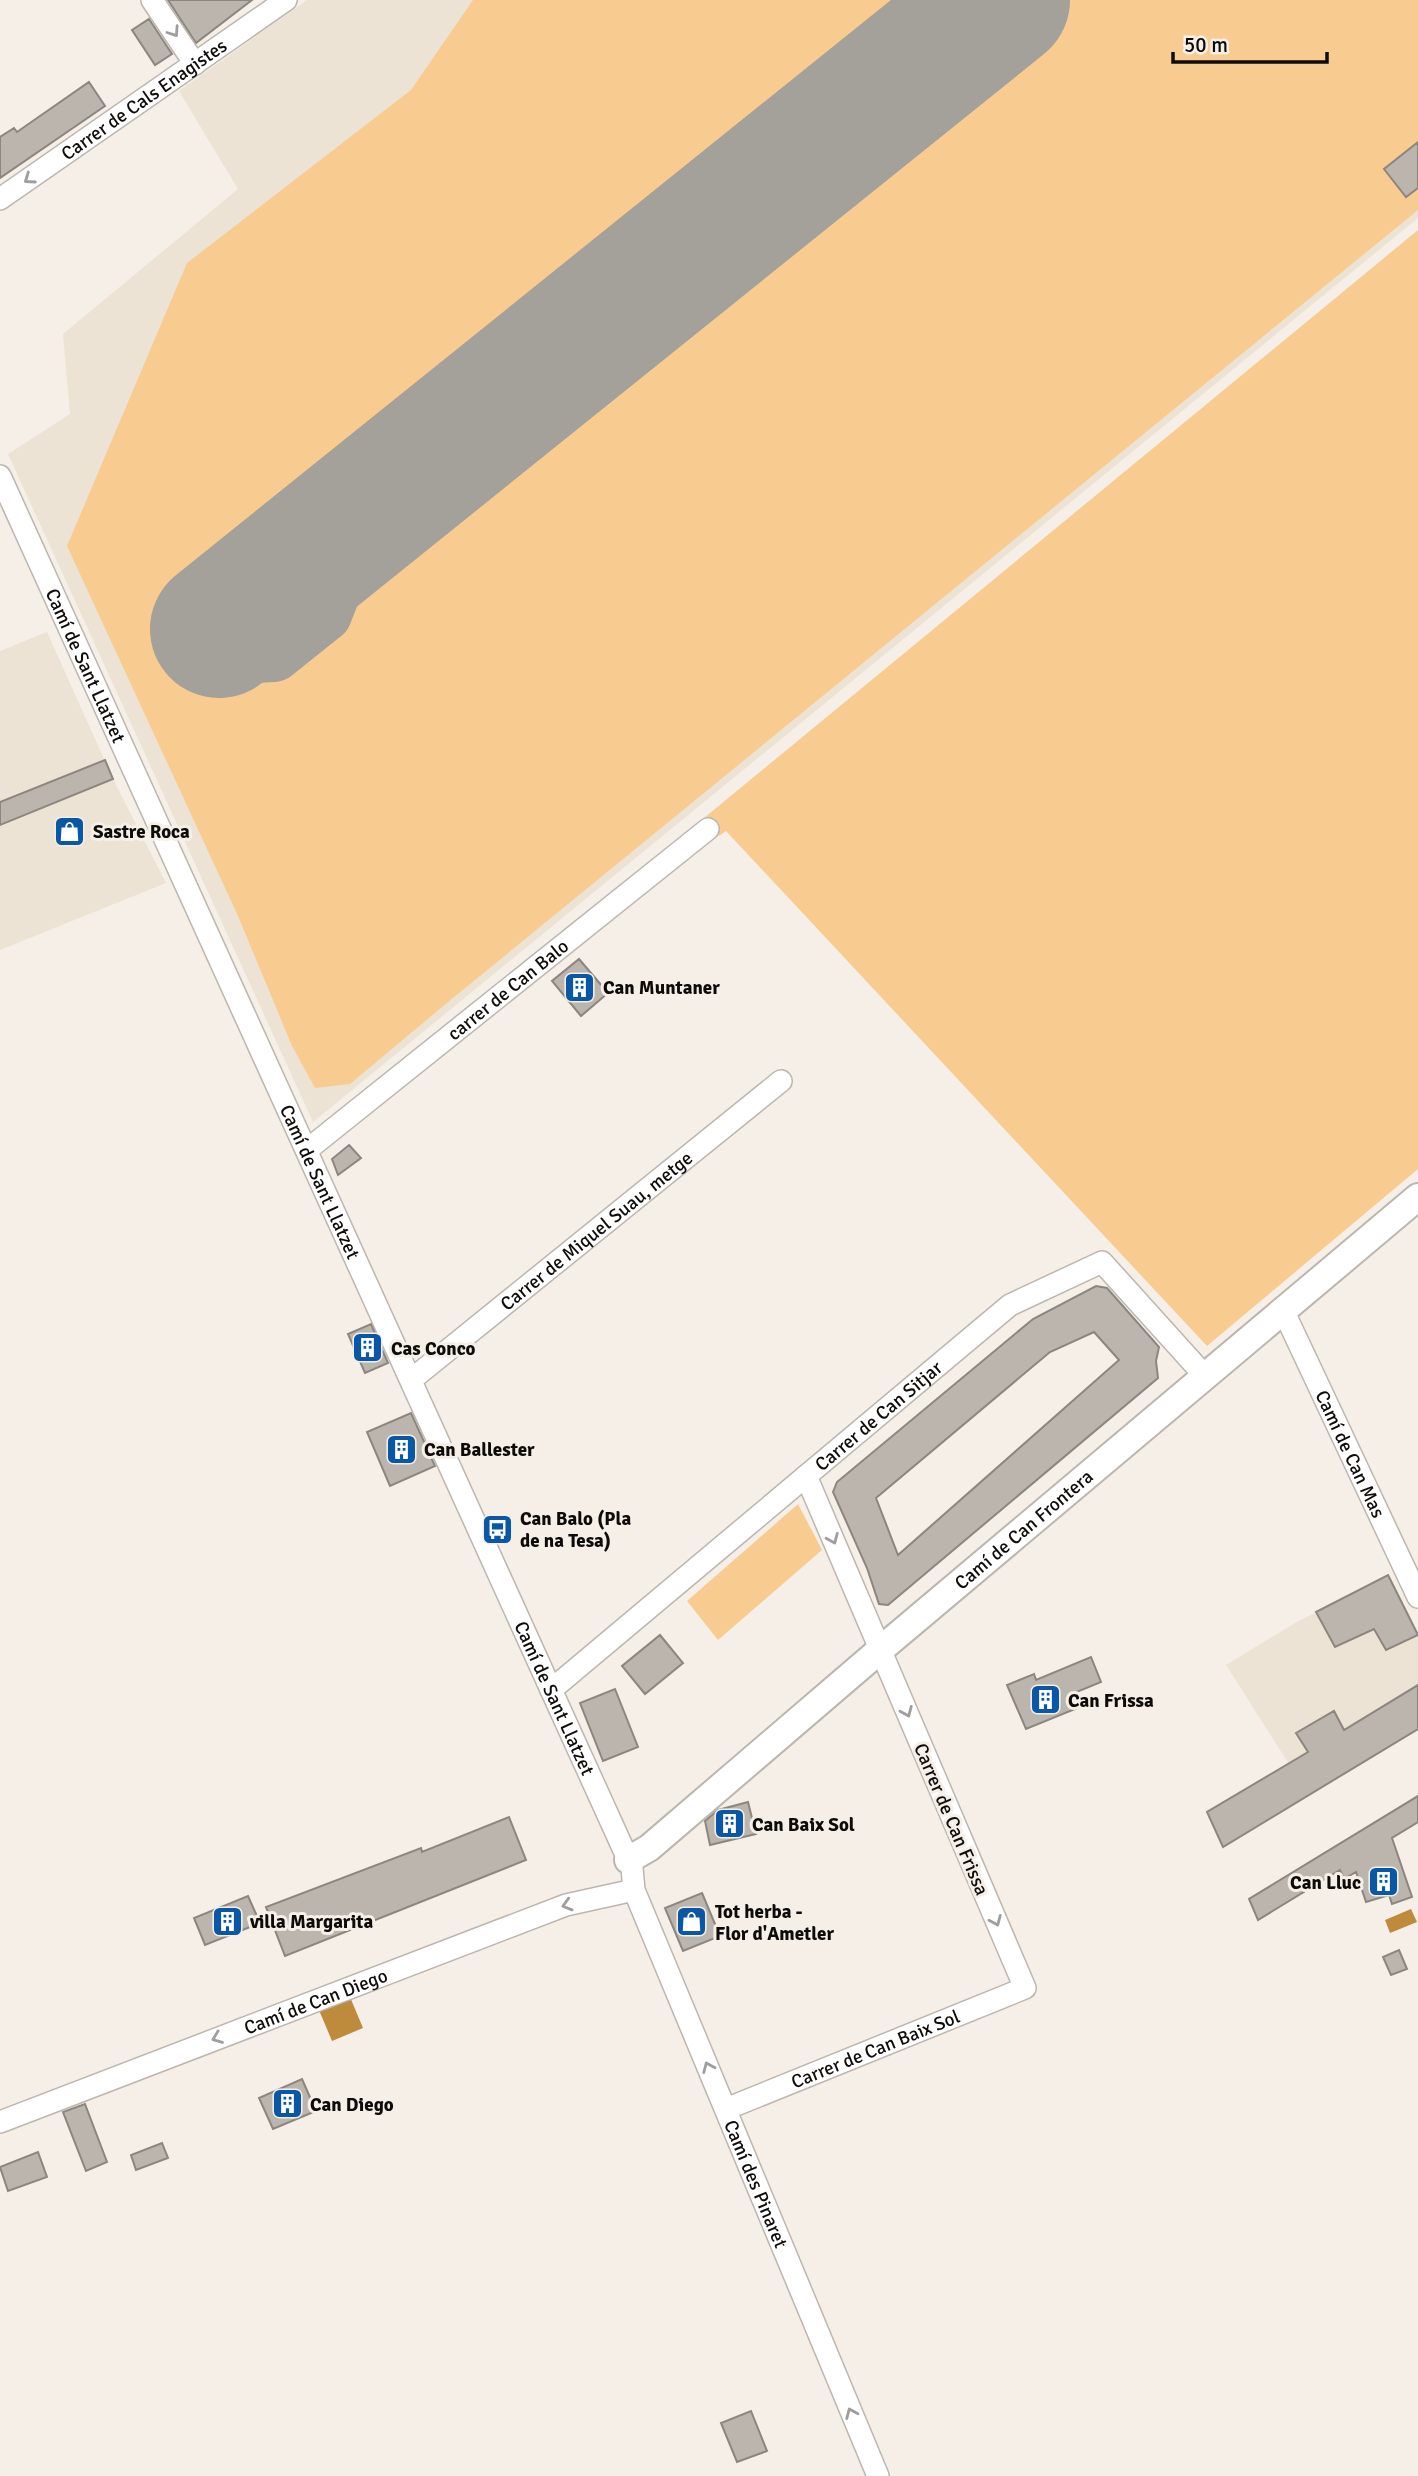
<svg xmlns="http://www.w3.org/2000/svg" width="1418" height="2476" font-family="Signika,sans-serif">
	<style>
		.built { fill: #ece3d4 }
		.green { fill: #f8cc90 }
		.water { fill: #be8a3c }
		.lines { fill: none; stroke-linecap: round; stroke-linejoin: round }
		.taxiway { stroke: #a4a09a; stroke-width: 56 }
		.runway { stroke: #a4a09a; stroke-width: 138 }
		.building { fill: #bbb5ae; stroke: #8c867f; stroke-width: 2; fill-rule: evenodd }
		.minor-casing { stroke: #bcb6af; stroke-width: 24 }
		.tertiary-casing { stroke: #bcb6af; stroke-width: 30 }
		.minor { stroke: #fff; stroke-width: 21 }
		.tertiary { stroke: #fff; stroke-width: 26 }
		.oneway { stroke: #9f9e9d }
		.labels { text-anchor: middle; stroke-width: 6; stroke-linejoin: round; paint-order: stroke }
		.street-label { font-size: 19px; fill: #0e0c0a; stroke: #f5efe7 }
		.poi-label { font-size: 19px; font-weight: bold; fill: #0e0c0a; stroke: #f5efe7; text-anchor: start }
	</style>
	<rect width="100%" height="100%" fill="#f5efe7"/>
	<path class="built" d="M307,0H1418V218L313,1122L8,454L70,414L63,334L238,189L179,91Z
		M47,632L113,779L166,883L0,950V651Z
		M1388,1575L1418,1635V1708L1301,1783L1226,1665L1295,1623Z"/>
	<path class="green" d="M473,0H944L193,608L257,687L338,621L361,557L1057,0H1418V210L448,1002L350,1084L315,1088L292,1046L238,916L67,546L187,263L411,90Z
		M1418,230V1169L1207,1346L726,831L719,836L704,818Z
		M798,1504L822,1550L718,1640L687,1601Z"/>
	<path class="water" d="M1411,1909L1417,1922L1390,1933L1385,1920Z
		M350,1997L363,2028L332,2041L319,2010Z"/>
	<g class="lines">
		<path class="taxiway" d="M368,514L355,535L324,614L274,654L255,655L236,645L224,627L222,613L225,603L233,589L252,575L295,565L317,555Z"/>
		<path class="runway" d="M219,629L1001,0"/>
	</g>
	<path class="building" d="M168,0H252L196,43Z
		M149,19L172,54L155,65L132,30Z
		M89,82L105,106L0,178V137L14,128L17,132Z
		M1418,142V188L1406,197L1384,169Z
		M105,760L113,779L0,825V802Z
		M579,959L608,993L581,1016L552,981Z
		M349,1145L361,1158L338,1175L332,1159Z
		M1096,1286L1107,1288L1159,1347L1156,1361L1158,1378L888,1605L879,1604L867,1568L833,1492L837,1482L1033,1319ZM1094,1332L1119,1360L898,1555L876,1498L1050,1352Z
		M371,1324L388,1363L365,1373L348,1334Z
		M411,1413L435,1466L390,1486L367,1432Z
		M1388,1575L1418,1635L1386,1650L1374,1629L1335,1647L1316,1612Z
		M660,1635L683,1663L645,1694L622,1666Z
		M1091,1657L1101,1682L1074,1693L1080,1707L1026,1729L1007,1685L1034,1674L1036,1680Z
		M1418,1685V1729L1223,1847L1207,1812L1308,1752L1296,1733L1334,1711L1344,1730Z
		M615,1689L638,1747L603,1761L580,1703Z
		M1418,1796V1822L1392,1838L1412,1897L1392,1904L1389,1895L1366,1902L1356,1872L1344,1879L1340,1870L1258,1920L1249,1899Z
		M748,1802L756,1834L710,1845L705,1821L718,1810Z
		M509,1817L526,1860L285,1956L266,1907L421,1848L422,1852Z
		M702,1893L720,1936L683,1951L665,1908Z
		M248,1896L260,1923L205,1945L194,1918Z
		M1399,1950L1407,1969L1391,1975L1383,1957Z
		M302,2079L316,2111L273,2129L259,2098Z
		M85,2104L107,2162L86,2171L63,2112Z
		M162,2143L168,2158L136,2170L131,2155Z
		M38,2152L47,2177L8,2191L0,2167Z
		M751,2411L767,2451L737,2462L721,2423Z"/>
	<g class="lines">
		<defs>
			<g id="minor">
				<path d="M152,0L195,64"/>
				<path id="s1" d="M0,199L286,0"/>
				<path id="s2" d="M0,476L632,1868L634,1890L878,2476"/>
				<path id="s3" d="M307,1150L708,829"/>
				<path id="s4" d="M1283,1310L1418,1597"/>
				<path id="s5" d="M411,1380L781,1081"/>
				<path id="s6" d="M551,1690L1010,1305L1102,1262L1204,1375"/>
				<path id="s7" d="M726,2109L1025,1988L806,1476"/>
				<path id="s8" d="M0,2122L566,1905L634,1890"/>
			</g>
			<g id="tertiary">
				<path id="s9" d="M628,1860L649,1848L880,1650L1418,1197"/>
			</g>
		</defs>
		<use href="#minor" class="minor-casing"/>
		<use href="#tertiary" class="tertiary-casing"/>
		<use href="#minor" class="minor"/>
		<use href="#tertiary" class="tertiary"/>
	</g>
	<defs><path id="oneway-chevron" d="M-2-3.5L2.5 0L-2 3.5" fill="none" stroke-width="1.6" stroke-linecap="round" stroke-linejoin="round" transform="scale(1.75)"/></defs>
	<g class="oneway">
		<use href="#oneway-chevron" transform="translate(174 32) rotate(56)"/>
		<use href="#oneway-chevron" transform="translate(29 179) rotate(145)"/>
		<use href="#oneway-chevron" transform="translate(833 1539) rotate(67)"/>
		<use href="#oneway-chevron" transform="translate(907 1712) rotate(67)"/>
		<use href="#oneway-chevron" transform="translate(567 1905) rotate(164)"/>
		<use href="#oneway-chevron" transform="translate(996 1921) rotate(67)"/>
		<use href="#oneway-chevron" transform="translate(217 2038) rotate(159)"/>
		<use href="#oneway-chevron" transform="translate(708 2067) rotate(-113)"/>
		<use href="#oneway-chevron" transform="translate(851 2413) rotate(-113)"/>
	</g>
	<defs>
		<symbol id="shop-square" viewBox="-11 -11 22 22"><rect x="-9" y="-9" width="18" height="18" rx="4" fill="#0a57a6" stroke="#f5efe7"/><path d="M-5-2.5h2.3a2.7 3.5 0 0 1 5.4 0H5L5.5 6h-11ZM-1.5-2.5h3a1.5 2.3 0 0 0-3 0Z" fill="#fff"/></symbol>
		<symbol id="building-square" viewBox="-11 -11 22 22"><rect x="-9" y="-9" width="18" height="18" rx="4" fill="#0a57a6" stroke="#f5efe7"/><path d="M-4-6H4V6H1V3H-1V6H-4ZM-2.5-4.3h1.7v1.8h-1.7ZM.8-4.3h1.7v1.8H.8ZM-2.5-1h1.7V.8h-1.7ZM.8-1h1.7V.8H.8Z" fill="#fff"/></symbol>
		<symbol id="bus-square" viewBox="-11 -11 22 22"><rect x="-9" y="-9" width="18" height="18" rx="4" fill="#0a57a6" stroke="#f5efe7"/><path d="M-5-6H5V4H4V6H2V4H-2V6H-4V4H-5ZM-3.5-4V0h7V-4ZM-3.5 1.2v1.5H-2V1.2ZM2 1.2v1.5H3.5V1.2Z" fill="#fff"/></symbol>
	</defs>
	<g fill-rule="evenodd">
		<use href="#shop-square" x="52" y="814" width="35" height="35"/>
		<use href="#building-square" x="562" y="970" width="35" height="35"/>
		<use href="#building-square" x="350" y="1330" width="35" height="35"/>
		<use href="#building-square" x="384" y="1432" width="35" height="35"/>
		<use href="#bus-square" x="480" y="1512" width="35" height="35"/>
		<use href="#building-square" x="1028" y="1682" width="35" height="35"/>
		<use href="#building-square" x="712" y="1806" width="35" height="35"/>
		<use href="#building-square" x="1366" y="1864" width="35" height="35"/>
		<use href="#building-square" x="210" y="1904" width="35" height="35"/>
		<use href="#shop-square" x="674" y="1904" width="35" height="35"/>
		<use href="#building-square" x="270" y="2086" width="35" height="35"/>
	</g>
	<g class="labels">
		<g class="street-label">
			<text dy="7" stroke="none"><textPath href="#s1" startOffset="175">Carrer de Cals Enagistes</textPath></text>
			<text dy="7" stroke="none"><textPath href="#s2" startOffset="208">Camí de Sant Llatzet</textPath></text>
			<text dy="7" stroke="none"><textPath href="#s3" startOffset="257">carrer de Can Balo</textPath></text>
			<text dy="7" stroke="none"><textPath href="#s2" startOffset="775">Camí de Sant Llatzet</textPath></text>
			<text dy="7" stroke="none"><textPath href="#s5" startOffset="238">Carrer de Miquel Suau, metge</textPath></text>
			<text dy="7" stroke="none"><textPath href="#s6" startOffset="427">Carrer de Can Sitjar</textPath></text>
			<text dy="7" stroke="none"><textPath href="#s4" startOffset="159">Camí de Can Mas</textPath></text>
			<text dy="7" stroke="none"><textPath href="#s9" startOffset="516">Camí de Can Frontera</textPath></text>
			<text dy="7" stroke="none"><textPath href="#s2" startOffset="1342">Camí de Sant Llatzet</textPath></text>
			<text transform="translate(952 1819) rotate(67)" y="7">Carrer de Can Frissa</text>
			<text dy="7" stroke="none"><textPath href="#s8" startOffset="338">Camí de Can Diego</textPath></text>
			<text dy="7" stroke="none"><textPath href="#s7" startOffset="161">Carrer de Can Baix Sol</textPath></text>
			<text dy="7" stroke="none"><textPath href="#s2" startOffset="1869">Camí des Pinaret</textPath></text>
		</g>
		<g class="poi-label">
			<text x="93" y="838">Sastre Roca</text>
			<text x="603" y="994">Can Muntaner</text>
			<text x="391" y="1355">Cas Conco</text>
			<text x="424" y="1456">Can Ballester</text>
			<text x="520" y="1525">Can Balo (Pla<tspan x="520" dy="22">de na Tesa)</tspan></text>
			<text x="1068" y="1707">Can Frissa</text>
			<text x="752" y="1831">Can Baix Sol</text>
			<text x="1361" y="1889" text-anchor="end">Can Lluc</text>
			<text x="715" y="1918">Tot herba -<tspan x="715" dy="22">Flor d'Ametler</tspan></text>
			<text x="250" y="1928">villa Margarita</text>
			<text x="310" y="2111">Can Diego</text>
		</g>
	</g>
	<path d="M1173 52v10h154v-10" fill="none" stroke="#0e0c0a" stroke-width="3.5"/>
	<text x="1184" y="52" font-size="21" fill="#0e0c0a" stroke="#f5efe7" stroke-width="5" paint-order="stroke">50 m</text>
</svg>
